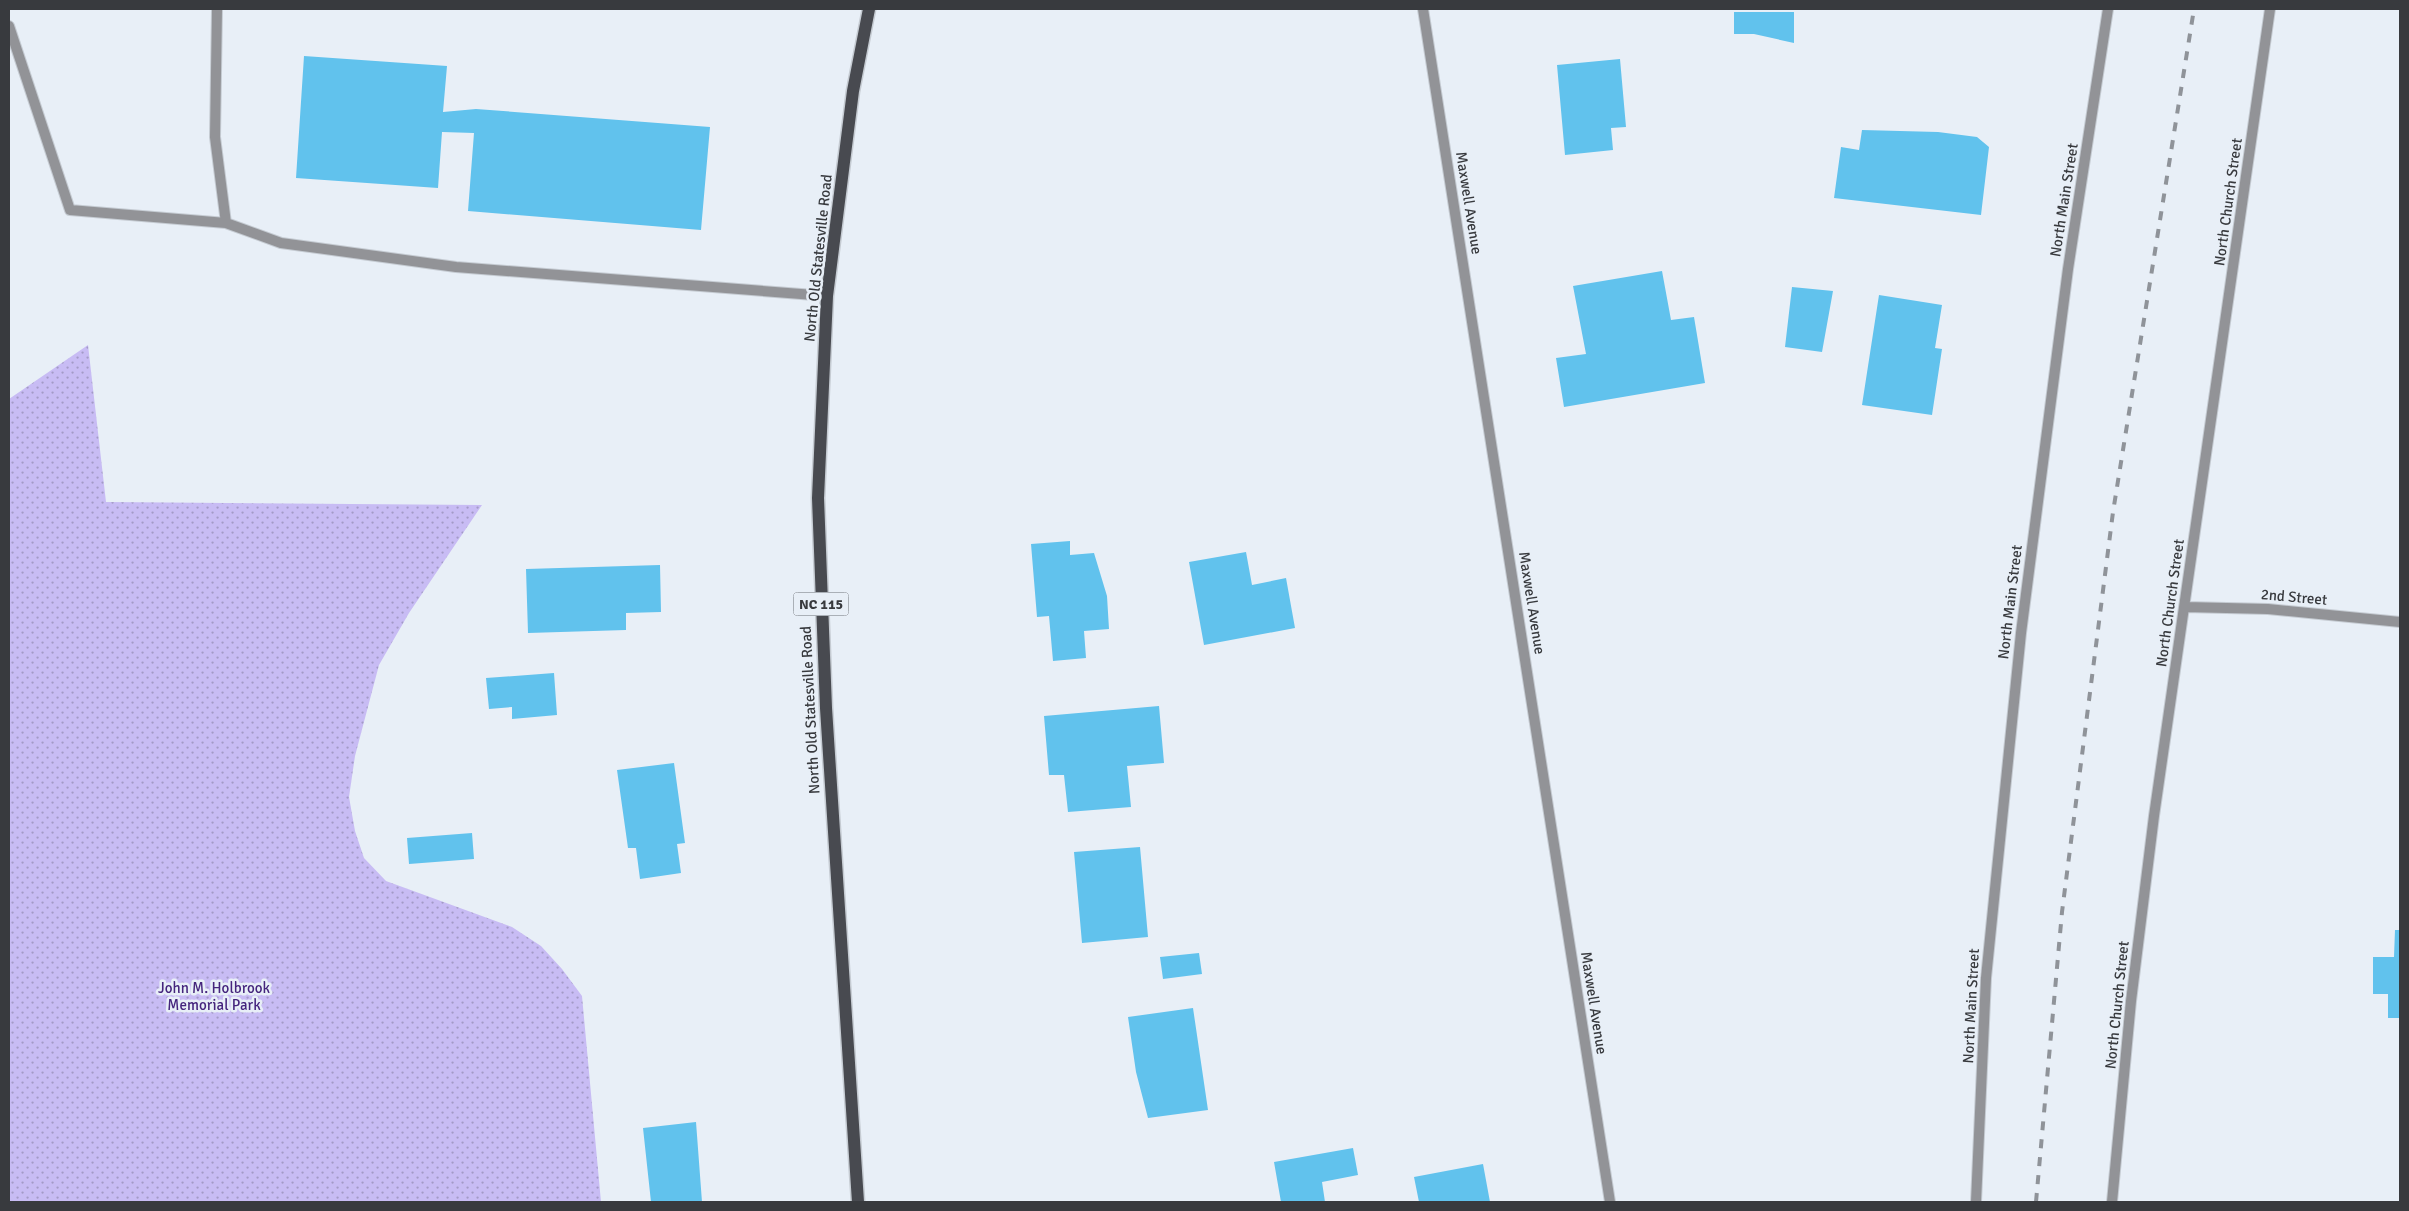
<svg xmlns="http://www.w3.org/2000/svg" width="2409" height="1211" font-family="Signika,sans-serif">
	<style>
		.park { fill: url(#park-dots) }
		.building { fill: #61c2ed }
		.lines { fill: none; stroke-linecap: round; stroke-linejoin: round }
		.service-casing { stroke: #c5cbd2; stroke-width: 12 }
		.minor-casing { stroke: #c5cbd2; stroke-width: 12 }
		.tertiary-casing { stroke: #c5cbd2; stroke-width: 12 }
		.primary-casing { stroke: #c5cbd2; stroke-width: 15 }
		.service { stroke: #929397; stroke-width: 10 }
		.minor { stroke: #929397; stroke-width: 10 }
		.tertiary { stroke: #929397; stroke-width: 10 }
		.primary { stroke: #484a50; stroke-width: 12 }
		.rail { stroke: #8f9399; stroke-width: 4; stroke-dasharray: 9 9; stroke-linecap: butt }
		.labels { text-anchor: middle; stroke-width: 5; stroke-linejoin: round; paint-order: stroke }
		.shield { fill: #e8eff7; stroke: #6d7076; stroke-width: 1 }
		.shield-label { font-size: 14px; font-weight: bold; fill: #383a3e }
		.street-label { font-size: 15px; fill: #383a3e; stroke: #e8eff7 }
		.park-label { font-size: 15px; fill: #45257d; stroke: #e8eff7 }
	</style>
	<defs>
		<pattern id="park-dots" width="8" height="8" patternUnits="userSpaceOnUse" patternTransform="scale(1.25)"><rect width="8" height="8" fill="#c8bcf4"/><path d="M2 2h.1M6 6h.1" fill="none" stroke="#a39ac7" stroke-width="1.8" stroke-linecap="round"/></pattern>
	</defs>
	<rect width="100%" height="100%" fill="#e8eff7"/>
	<path class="park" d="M88,345L106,502L482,505L409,613L379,665L355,756L349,797L355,831L364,858L386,881L512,927L541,946L562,969L582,996L601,1202H9V399Z"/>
	<path class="building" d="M1734,12H1794V43L1754,34H1734Z
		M304,56L447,66L443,112L476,109L710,127L701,230L468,211L474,133L442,132L438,188L296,178Z
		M1620,59L1626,127L1611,128L1613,150L1565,155L1557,65Z
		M1862,130L1938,132L1977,137L1989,147L1981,215L1834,198L1841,147L1859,150Z
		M1662,271L1671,320L1694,317L1705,383L1564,407L1556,358L1586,354L1573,286Z
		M1792,287L1833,291L1822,352L1785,347Z
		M1879,295L1942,305L1935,348L1942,349L1932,415L1862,405Z
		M1070,541V555L1094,553L1107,596L1109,629L1084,631L1086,658L1053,661L1049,616L1037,617L1031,544Z
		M1246,552L1252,585L1286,578L1295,628L1204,645L1189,562Z
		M660,565L661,612L626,613V630L528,633L526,569Z
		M554,673L557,715L512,719V707L489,709L486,678Z
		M1159,706L1164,763L1127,766L1131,807L1068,812L1064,775H1049L1044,716Z
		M674,763L685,843L677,844L681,873L640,879L636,848H628L617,770Z
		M472,833L474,859L409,864L407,838Z
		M1140,847L1148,937L1082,943L1074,852Z
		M2395,930H2400V1018H2388V994H2373V957H2394Z
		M1199,953L1202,974L1163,979L1160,957Z
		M1193,1008L1208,1110L1148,1118L1136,1072L1128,1017Z
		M696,1122L702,1202H651L643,1128Z
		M1353,1148L1358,1175L1322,1182L1325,1202H1281L1274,1162Z
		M1483,1164L1490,1202H1419L1414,1177Z"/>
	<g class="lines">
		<defs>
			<path id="service" d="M217,9L215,137L226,223L281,243L456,267L827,296
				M9,26L70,210L226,223"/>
			<path id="minor" d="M1423,9L1610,1202
				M2185,607L2268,609L2400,622
				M2112,1202L2131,1001L2154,816L2270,9"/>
			<path id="tertiary" d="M1976,1202L1986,978L2021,633L2068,269L2108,9"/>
			<path id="primary" d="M858,1202L826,708L818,498L827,296L853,91L869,9"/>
		</defs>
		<use href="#service" class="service-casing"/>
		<use href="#minor" class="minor-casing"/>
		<use href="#tertiary" class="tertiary-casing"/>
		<use href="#primary" class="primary-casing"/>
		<use href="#service" class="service"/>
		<use href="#minor" class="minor"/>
		<use href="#tertiary" class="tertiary"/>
		<use href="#primary" class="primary"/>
		<path class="rail" d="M2036,1202L2062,912L2113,512L2194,9"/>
	</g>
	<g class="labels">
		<rect class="shield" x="793.5" y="592.5" width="55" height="23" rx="4"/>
		<g class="shield-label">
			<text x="821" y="609">NC 115</text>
		</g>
		<g class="street-label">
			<text transform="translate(2064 200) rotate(-81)" y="5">North Main Street</text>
			<text transform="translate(2228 202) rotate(-82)" y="5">North Church Street</text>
			<text transform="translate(1469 203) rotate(81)" y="5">Maxwell Avenue</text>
			<text transform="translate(818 258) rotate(-84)" y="5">North Old Statesville Road</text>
			<text transform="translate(2294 597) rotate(5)" y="5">2nd Street</text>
			<text transform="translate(2010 602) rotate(-83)" y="5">North Main Street</text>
			<text transform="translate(1532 603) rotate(81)" y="5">Maxwell Avenue</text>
			<text transform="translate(2170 603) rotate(-82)" y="5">North Church Street</text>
			<text transform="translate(810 710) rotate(-93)" y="5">North Old Statesville Road</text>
			<text transform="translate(1594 1003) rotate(81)" y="5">Maxwell Avenue</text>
			<text transform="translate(2117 1005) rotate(-84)" y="5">North Church Street</text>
			<text transform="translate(1971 1006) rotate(-87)" y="5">North Main Street</text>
		</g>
		<g class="park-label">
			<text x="214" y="993">John M. Holbrook<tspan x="214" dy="17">Memorial Park</tspan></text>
		</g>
	</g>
	<rect width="2409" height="1211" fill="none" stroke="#383a3e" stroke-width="20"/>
</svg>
